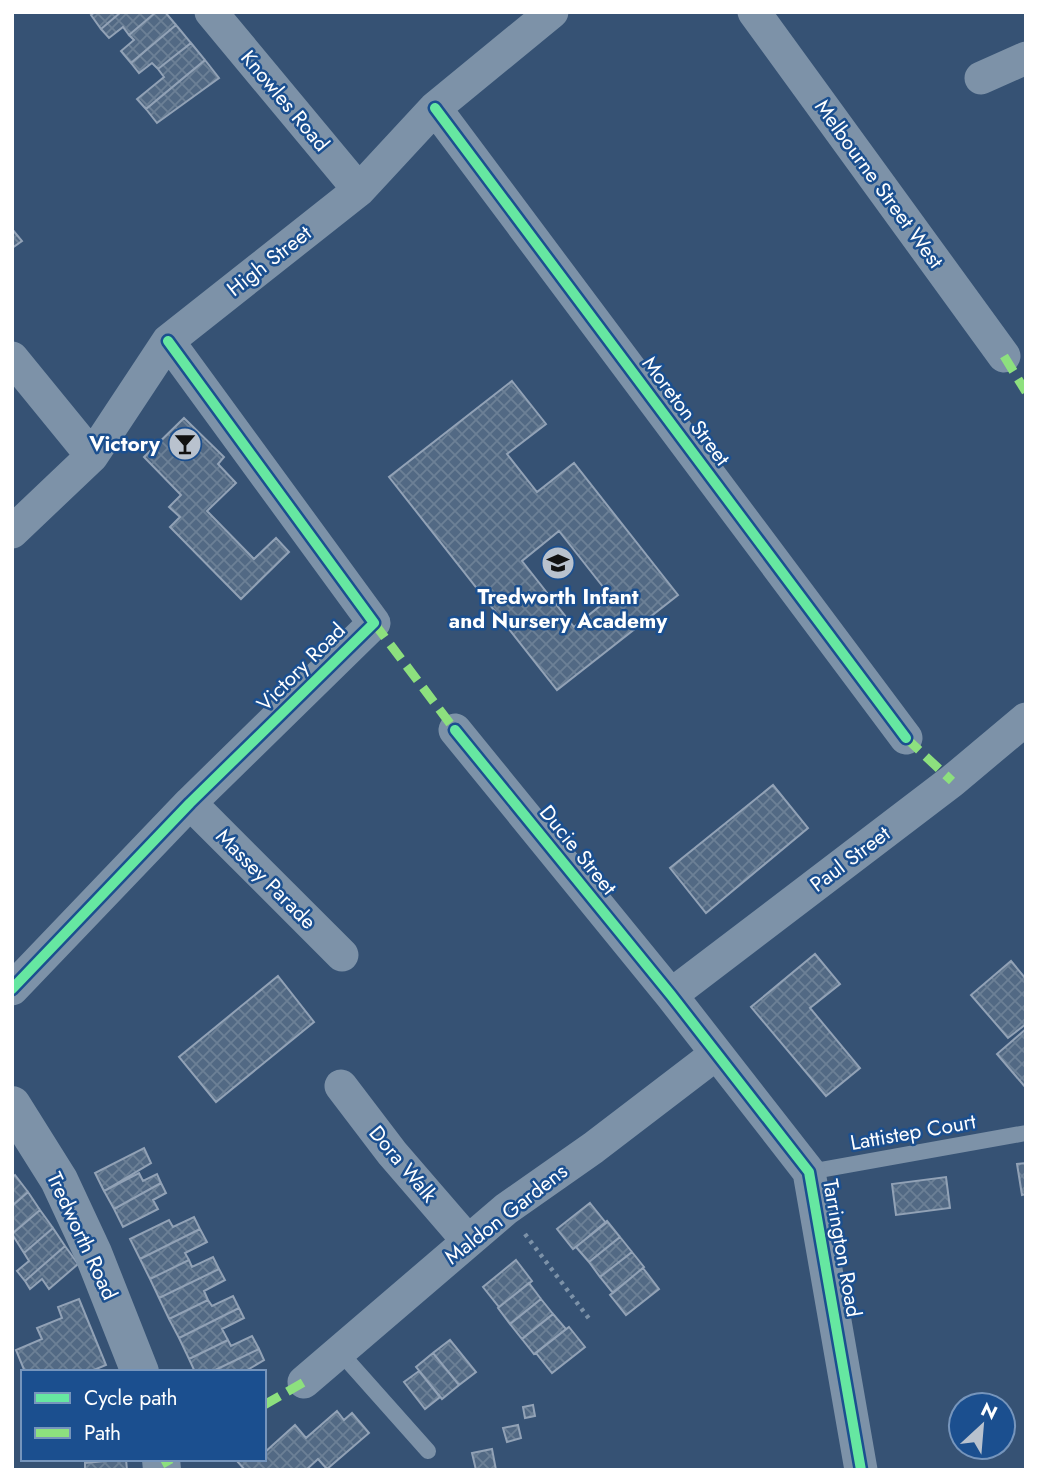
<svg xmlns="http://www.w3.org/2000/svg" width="1038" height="1482" font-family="Jost,sans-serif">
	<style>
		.building { fill: url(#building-cross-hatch); stroke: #92a2b6; stroke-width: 2; fill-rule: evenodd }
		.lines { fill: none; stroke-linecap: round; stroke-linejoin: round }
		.path { stroke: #7d92a8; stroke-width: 4.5; stroke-dasharray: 3.5 5; stroke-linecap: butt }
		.service { stroke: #7d92a8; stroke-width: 16 }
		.minor { stroke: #7d92a8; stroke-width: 33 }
		.tertiary { stroke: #7d92a8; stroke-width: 38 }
		.quiet { stroke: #8de07e; stroke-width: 9; stroke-dasharray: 18 9; stroke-linecap: butt }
		.cycleway-casing { stroke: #1b4f8f; stroke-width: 15 }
		.cycleway { stroke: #66e7a1; stroke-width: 10 }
		.labels { text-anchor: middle; stroke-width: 5; stroke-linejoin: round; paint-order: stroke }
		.street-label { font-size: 21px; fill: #fff; stroke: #1b4f8f }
		.poi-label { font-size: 21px; font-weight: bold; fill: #fff; stroke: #1b4f8f; text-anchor: end }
	</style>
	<defs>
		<pattern id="building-cross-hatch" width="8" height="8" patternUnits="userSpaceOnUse" patternTransform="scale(1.75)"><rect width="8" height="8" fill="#526984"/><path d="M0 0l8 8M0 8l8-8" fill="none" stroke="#6c8096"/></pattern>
	</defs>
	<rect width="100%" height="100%" fill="#365274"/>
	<path class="building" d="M95,12H121L101,29L91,15Z
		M121,12H156L129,35L123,27L109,38L101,29Z
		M156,12H165L176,25L131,63L121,51L134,40L129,35Z
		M176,25L191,43L158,69L152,63L139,73L131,63Z
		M191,43L205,60L146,109L137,99L164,77L158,69Z
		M205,60L219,78L157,123L146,109Z
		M12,229L22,241L12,248Z
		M512,381L546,424L507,454L537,492L574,463L678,595L557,690L389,477ZM559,531L611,597L574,627L522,561Z
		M184,418L224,457L218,464L236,483L207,511L254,559L276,538L289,552L241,599L170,527L180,517L169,507L181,495L144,457Z
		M773,785L808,828L706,913L670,868Z
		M815,954L840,984L810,1008L860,1068L826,1096L751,1007Z
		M1011,961L1026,979V1024L1008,1038L971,995Z
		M278,976L314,1022L216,1102L179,1057Z
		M1026,1029V1088L997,1054Z
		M144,1148L151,1163L104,1191L95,1173Z
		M1026,1163V1194L1022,1195L1017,1164Z
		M139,1173L143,1181L157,1174L161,1183L114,1209L104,1191Z
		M15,1175L28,1192L12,1206V1177Z
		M946,1177L950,1208L896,1215L892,1184Z
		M161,1183L166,1193L153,1200L158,1209L123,1227L114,1209Z
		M28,1192L40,1210L12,1234V1206Z
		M590,1203L606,1223L573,1249L557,1229Z
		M40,1210L53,1228L24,1253L12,1234Z
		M194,1217L200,1229L140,1259L130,1239L169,1220L173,1227Z
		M607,1221L620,1237L589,1262L576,1247Z
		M53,1228L65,1246L25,1281L17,1271L29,1261L24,1253Z
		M200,1229L207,1242L185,1253L189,1260L150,1279L140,1259Z
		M620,1237L632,1252L600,1277L589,1262Z
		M65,1246L78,1264L49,1289L42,1279L30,1289L25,1281Z
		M632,1252L644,1267L613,1293L600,1277Z
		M213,1257L219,1269L159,1298L150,1279L189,1260L192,1267Z
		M516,1260L532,1281L499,1307L483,1287Z
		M643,1268L659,1289L626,1315L610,1295Z
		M219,1269L225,1280L204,1291L208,1300L169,1319L159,1298Z
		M529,1283L541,1299L510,1324L498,1308Z
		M233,1296L239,1308L179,1338L169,1319L208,1300L212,1306Z
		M79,1299L106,1365L89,1372H25L16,1350L42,1339L37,1328L62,1318L58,1307Z
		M541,1299L553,1314L522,1339L510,1324Z
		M239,1308L244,1318L222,1329L228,1340L189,1359L179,1338Z
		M553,1314L566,1329L534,1354L522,1339Z
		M569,1327L585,1347L552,1373L536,1353Z
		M252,1336L259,1349L211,1372H195L189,1359L228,1340L231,1346Z
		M450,1340L476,1372L459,1385L433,1353Z
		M259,1349L264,1360L244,1372H211Z
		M433,1353L459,1385L442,1399L416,1367Z
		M419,1371L440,1397L425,1409L404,1382Z
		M533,1405L535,1416L525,1418L523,1407Z
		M337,1411L344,1420L352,1413L369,1433L327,1469L318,1459L306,1470H245L236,1460L264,1459V1453L295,1425L306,1438Z
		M518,1425L521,1438L507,1442L503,1428Z
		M492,1449L496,1470H476L472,1453Z
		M126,1459L127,1470H85V1463Z"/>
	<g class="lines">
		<path class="path" d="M525,1234L590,1320"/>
		<path class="service" d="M809,1172L1026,1133
			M339,1351L428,1451"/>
		<path class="minor" d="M211,12L359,190
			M754,12L1004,356
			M981,78L1026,58
			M435,108L906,738
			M12,358L92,456
			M12,532L92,456L168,341L359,190L435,108L552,12
			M455,730L671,995L809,1172L861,1470
			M190,803L342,955
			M12,989L190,803L374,623L168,341
			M671,995L952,781L1026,719
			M341,1086L392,1153L468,1241
			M304,1382L506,1209L593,1148L716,1054"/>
		<path class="tertiary" d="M12,1105L59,1180L93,1253L140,1372
			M161,1459L162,1470"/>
		<path class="quiet" d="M1004,356L1026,392
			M374,623L455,730
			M906,738L952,781
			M264,1405L304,1382
			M162,1464L171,1459"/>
		<defs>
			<path id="cycleway" d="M435,108L906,738
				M455,730L671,995L809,1172L861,1470
				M12,989L190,803L374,623L168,341"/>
		</defs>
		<use href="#cycleway" class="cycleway-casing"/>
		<use href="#cycleway" class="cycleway"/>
	</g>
	<defs>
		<symbol id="bar-disc" viewBox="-11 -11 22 22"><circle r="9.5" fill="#b9c2ce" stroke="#1b4f8f"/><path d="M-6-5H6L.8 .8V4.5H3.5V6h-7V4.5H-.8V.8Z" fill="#111"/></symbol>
		<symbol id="school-disc" viewBox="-11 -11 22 22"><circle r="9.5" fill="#b9c2ce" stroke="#1b4f8f"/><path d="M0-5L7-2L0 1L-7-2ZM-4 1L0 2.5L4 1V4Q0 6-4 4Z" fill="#111"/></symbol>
	</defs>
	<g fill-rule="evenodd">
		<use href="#bar-disc" x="166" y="425" width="38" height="38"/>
		<use href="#school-disc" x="539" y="544" width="38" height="38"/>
	</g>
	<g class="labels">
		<g class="street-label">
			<text transform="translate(285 101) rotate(50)" y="7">Knowles Road</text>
			<text transform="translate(879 184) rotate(54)" y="7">Melbourne Street West</text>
			<text transform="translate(269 261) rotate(-38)" y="7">High Street</text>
			<text transform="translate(686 411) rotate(53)" y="7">Moreton Street</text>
			<text transform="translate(301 667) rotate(-45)" y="7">Victory Road</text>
			<text transform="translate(578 850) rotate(51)" y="7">Ducie Street</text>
			<text transform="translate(850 859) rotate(-37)" y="7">Paul Street</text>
			<text transform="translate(266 879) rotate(45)" y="7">Massey Parade</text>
			<text transform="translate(913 1132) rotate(-10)" y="7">Lattistep Court</text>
			<text transform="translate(403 1164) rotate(50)" y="7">Dora Walk</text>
			<text transform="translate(506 1214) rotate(-38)" y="7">Maldon Gardens</text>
			<text transform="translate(82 1236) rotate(65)" y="7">Tredworth Road</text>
			<text transform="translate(842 1248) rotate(80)" y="7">Tarrington Road</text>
		</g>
		<g class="poi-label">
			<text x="160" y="451">Victory</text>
			<text x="558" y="604" text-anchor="middle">Tredworth Infant<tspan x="558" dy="24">and Nursery Academy</tspan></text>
		</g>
	</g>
	<rect width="1038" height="1482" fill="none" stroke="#ffffff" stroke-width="28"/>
	<rect x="21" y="1370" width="245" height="91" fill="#1b4f8f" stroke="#7695bc" stroke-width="2"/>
	<rect x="35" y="1393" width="35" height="10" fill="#66e7a1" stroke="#7695bc" stroke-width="2"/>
	<text x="84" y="1405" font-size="21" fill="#ffffff">Cycle path</text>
	<rect x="35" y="1428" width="35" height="10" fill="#8de07e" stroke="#7695bc" stroke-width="2"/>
	<text x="84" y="1440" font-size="21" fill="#ffffff">Path</text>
	<g transform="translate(982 1426) rotate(26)"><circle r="33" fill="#1b4f8f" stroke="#7695bc" stroke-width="2"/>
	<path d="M0-5L12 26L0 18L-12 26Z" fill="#b9c2ce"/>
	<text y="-10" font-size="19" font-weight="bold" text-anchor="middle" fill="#ffffff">N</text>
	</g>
</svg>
